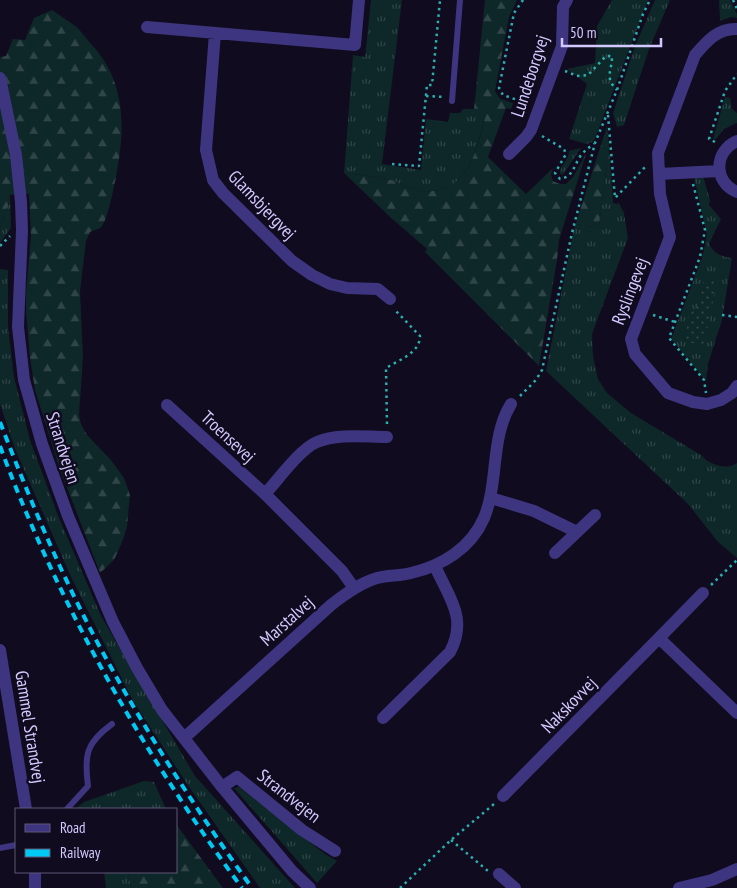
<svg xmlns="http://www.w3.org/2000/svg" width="737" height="888" font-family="'PT Sans Narrow',sans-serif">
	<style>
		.grass { fill: url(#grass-tufts) }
		.forest { fill: url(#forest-firs) }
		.park { fill: url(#park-dots) }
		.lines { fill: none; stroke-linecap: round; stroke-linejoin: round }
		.path { stroke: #29b1b2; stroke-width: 2.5; stroke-dasharray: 2.5 4; stroke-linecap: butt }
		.lane { stroke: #3d357f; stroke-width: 6 }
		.street { stroke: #3d357f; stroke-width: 12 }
		.rail { stroke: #00caf4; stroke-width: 4; stroke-dasharray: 8 6; stroke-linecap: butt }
		.labels { text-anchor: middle; stroke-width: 5; stroke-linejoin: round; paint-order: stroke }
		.street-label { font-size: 18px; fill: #d3c9ff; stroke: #100b1e }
	</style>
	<defs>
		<pattern id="grass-tufts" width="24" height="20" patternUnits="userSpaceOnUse" patternTransform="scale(1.25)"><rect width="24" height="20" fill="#0e2728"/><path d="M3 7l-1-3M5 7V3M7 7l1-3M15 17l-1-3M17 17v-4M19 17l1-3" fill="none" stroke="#304548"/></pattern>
		<pattern id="forest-firs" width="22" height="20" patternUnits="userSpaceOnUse" patternTransform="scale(1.25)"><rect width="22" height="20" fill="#0e2728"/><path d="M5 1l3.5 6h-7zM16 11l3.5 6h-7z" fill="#304548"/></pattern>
		<pattern id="park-dots" width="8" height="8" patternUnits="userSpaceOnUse" patternTransform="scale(1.25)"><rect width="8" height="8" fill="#0e2728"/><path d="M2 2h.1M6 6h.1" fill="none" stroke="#304548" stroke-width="1.8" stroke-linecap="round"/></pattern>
	</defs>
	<rect width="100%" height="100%" fill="#100b1e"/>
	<path class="grass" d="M371,0H402L382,164L421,170L426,119L448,122L450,113H460L463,109H474L485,116C475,161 461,207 404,186C400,185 397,182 394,181C381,176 358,175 344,173L353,55L365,57Z
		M612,0H648L594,141L587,144L569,139L587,84L567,69L595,63L597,26Z
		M655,0H670L649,49L624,125L617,127L613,113L635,46Z
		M719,0H730L737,14V18L731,17L720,21Z
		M725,97L730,98L732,109L737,113V123L724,129L716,139H713Z
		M609,147L613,203L616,204L619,203L624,213L628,238L592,334L593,356L598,379L607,393L631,413L701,455C708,464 727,471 737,463V558L718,542L688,504L546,371L574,229L599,225Z
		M581,148L563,175L560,174C559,167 569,160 569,151Z
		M703,176L710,200L709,205L721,219L709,244C715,254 720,256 732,258L722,320L708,364L706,381L671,339L702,258L707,235L694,177Z
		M10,195L11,228L0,243V227L8,207Z
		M0,269L8,270V327L14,377L30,440L59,518L101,616L195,776L295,888H260L187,784L132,699L71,577L15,449L0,404Z
		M144,781L154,782L166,809H75L84,802Z
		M239,787L325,854L337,861L317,883L234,788Z
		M104,872H128L131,888H106Z"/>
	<path class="forest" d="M485,0H517L509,17L495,91L500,99L513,103L511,109L506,108L488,157L526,194L553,168L551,175L553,181L560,184H566L573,177L586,154L559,240L557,260L539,366L425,252L427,249L389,216L344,173C358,175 380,176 394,181C397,182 400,185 404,186C461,207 475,161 485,117L474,109Z
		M52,10C59,15 67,20 74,25C81,30 86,39 92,45C128,84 125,133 115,182C113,190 107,224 100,228C97,230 94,230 90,232L86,241L80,291L83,357L79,415L81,424L87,435L111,460L124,478L130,495L127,527L122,542L114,560L100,573L59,467L35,390L30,358L26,311V293L31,236L29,194L10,195L8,207L0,227V57L6,56L13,39L25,40L34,18Z
		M607,126L609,147L599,225L574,229Z
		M176,824L223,888H131L128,872H176Z"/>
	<path class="park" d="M704,279L717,282L704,345L685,342L689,314L697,308Z"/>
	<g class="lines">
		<path class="path" d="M523,0L514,13L499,88L503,95L529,104
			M733,0L737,9
			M565,71L577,76L588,75L606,56H612C612,72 604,77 617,90
			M426,96L444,97
			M608,115L615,198L646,166
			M542,136L564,149L566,154L555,173L560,179C572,177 574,167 579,158C583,152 588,148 594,144
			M715,142L709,139L725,91L737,74
			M392,164L419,166L427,85H432L440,0
			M693,184L705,230L700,257L669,338L704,380L706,393
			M0,246L10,236
			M653,315L675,322
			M722,315L737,317
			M520,396L536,380L542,370L572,233L595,143L617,90L643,14L650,0
			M387,424L386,368C399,360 420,353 420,336L395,310
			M711,585L737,560
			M451,840L488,871
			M400,888L451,840L494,804"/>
		<path class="lane" d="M452,101L460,0
			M67,809L88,786C84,755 86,743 112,724
			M0,848L16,845"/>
		<path class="street" d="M147,27L355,45L359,0
			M737,29C718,28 707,41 695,55L658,153L660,194L670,237L631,339L635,354L668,393L693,402L707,404L721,400L732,393L737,386
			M215,33L206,150L213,180L223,193L292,261L312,275L330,284L347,288L378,289L390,299
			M0,78L16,155L21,202L22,230L18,327L24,380L42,444L68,516L113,622L137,668L162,710L222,787L292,871L310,888
			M737,141C714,151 713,182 737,192
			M509,154L526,137L531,130L562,46L563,7L567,0
			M659,174L719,171
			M167,405L265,494L342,571L354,588
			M265,494C278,480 300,449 317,442C338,433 365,437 387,437
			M491,498L534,511L577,532
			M555,553L595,515
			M659,638L703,593
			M0,650L26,809
			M383,718L450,652C468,618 449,598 435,566
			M184,738L331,605C345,594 360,583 377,578C388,575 400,576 411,573C442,566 471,548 484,518C499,482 490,438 511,404
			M222,787L237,777L302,830L335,851
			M503,796L659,638L737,713
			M35,872V888
			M499,874L515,888
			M679,888L712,880L737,869"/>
		<path class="rail" d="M0,422C30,500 62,577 102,651C147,734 198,812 252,888
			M0,446C58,604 143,753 242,888"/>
	</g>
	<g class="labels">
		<g class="street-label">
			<text transform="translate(530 76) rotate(-72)" y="6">Lundeborgvej</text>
			<text transform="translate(262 205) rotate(46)" y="6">Glamsbjergvej</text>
			<text transform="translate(630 291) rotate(-69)" y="6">Ryslingevej</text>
			<text transform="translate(228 437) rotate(43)" y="6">Troensevej</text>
			<text transform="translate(63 448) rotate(72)" y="6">Strandvejen</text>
			<text transform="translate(287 621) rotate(-42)" y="6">Marstalvej</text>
			<text transform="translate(569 705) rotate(-46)" y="6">Nakskovvej</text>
			<text transform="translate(30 727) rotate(81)" y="6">Gammel Strandvej</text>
			<text transform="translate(289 796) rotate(38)" y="6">Strandvejen</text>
		</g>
	</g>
	<rect x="15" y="808" width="162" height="65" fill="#100b1e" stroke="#5e5778"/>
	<rect x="25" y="824" width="25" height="8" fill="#3d357f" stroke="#5e5778"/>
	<text x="60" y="833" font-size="15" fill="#d3c9ff">Road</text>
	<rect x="25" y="849" width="25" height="8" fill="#00caf4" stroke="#5e5778"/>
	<text x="60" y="858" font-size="15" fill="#d3c9ff">Railway</text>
	<path d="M562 38v8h99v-8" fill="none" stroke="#d3c9ff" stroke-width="2.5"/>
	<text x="570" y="38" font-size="15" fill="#d3c9ff" stroke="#100b1e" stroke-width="4" paint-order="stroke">50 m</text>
</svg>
